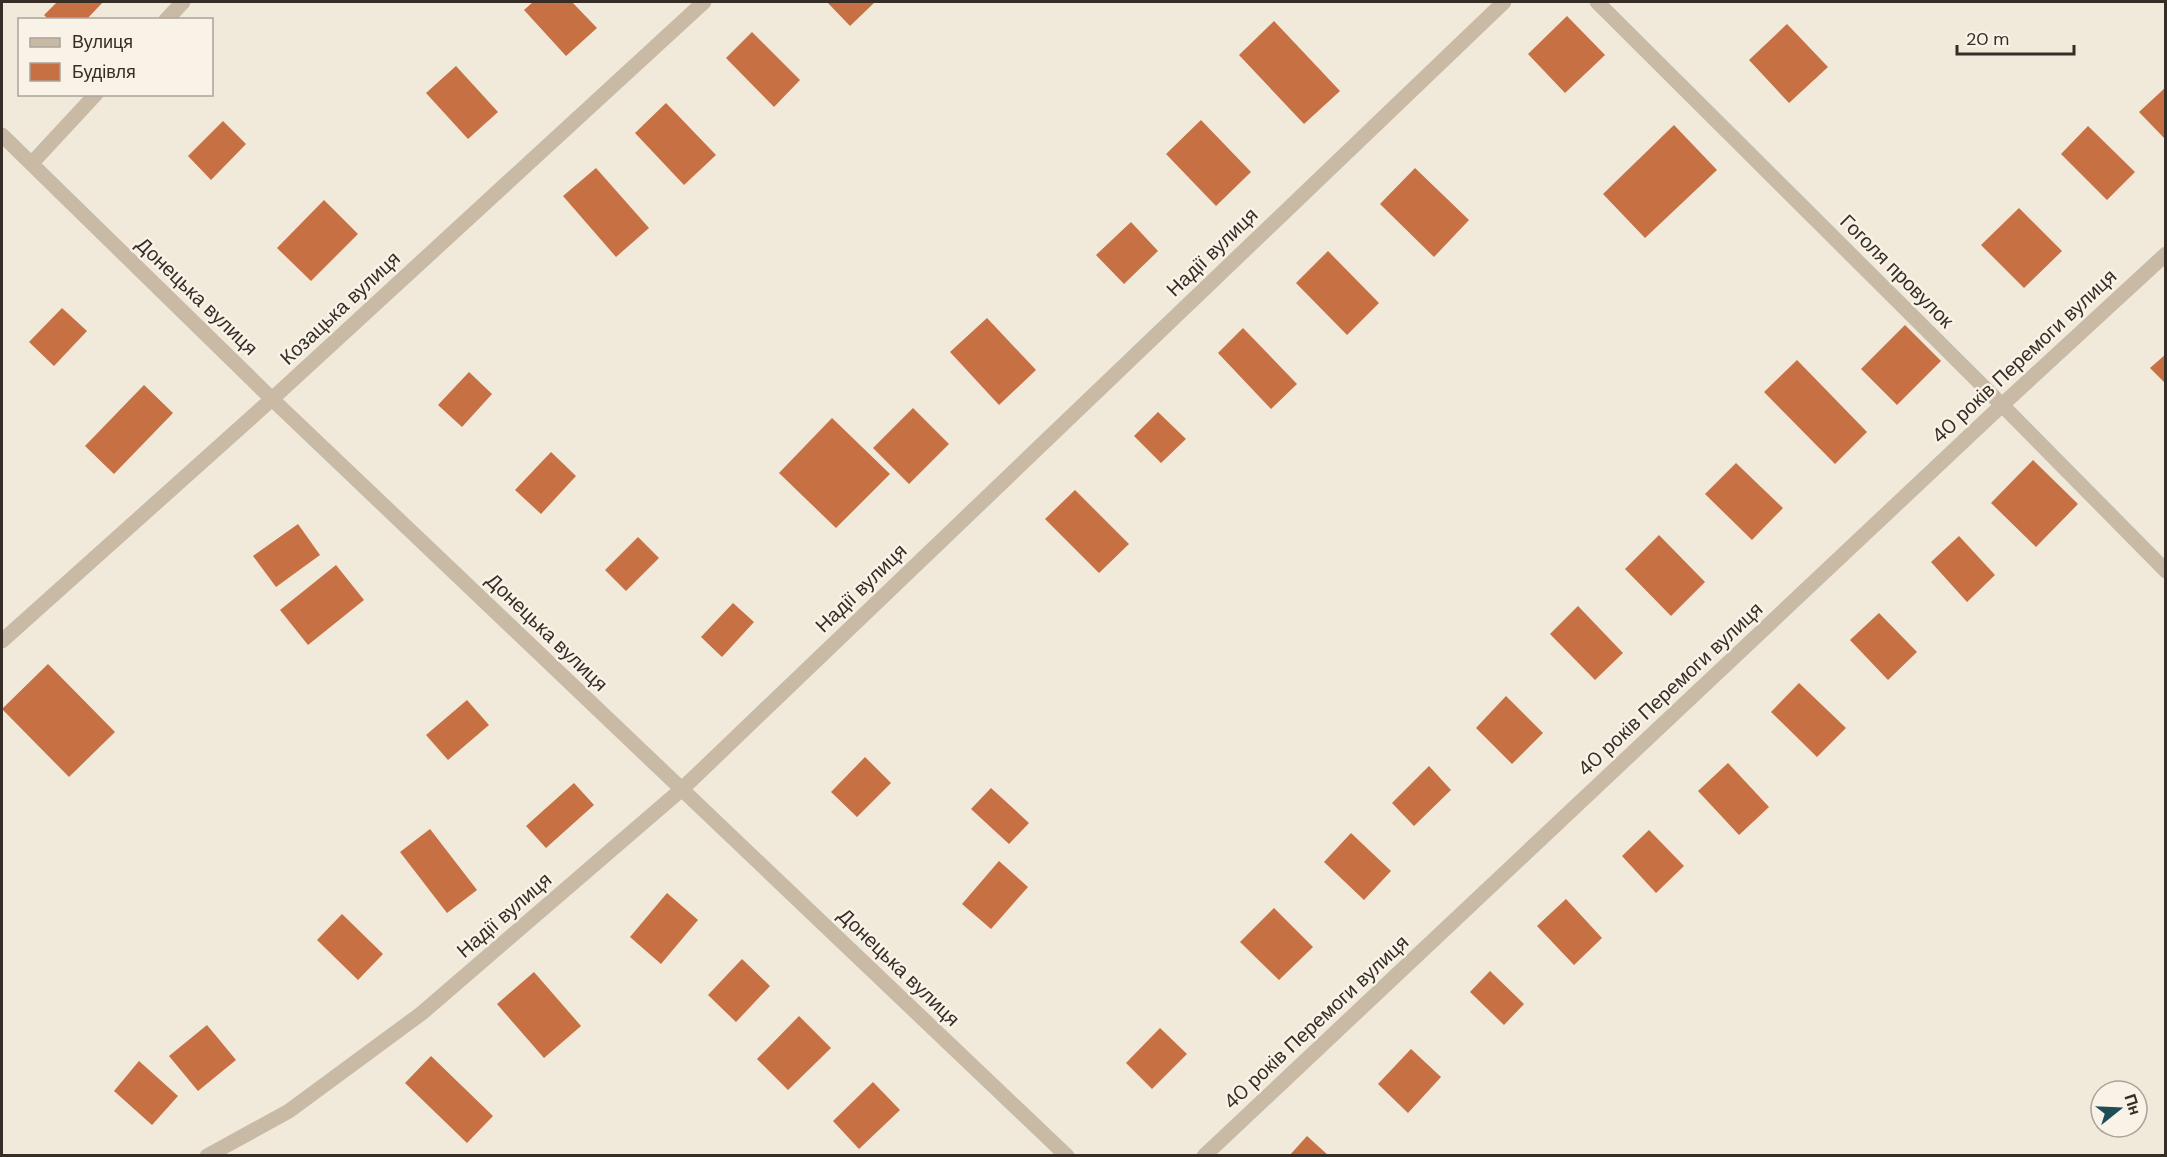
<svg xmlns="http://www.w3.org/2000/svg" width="2167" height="1157" font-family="'DM Sans',sans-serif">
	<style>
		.building { fill: #c67044 }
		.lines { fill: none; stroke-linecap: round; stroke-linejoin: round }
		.minor { stroke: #c9baa6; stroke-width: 15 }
		.labels { text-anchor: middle; stroke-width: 5; stroke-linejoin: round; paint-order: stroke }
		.street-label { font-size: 20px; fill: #362d27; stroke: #f9f2e6 }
	</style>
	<rect width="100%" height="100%" fill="#f1e9da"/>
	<path class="building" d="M57,2H103L86,20H49L44,15Z
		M533,2H572L597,28L566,56L524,10Z
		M827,2H875L850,26Z
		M1567,16L1605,55L1565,93L1528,54Z
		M1274,21L1340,91L1304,124L1239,55Z
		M1787,24L1828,67L1789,103L1749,60Z
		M752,32L800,80L774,107L726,58Z
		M456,66L498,112L468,139L426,93Z
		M2166,87V140L2139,112Z
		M666,103L716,155L684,185L635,133Z
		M1201,120L1251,172L1216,206L1166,154Z
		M223,121L246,144L211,180L188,156Z
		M1674,125L1717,170L1645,238L1603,194Z
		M2088,126L2135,172L2107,200L2061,154Z
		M596,168L649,228L616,257L563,196Z
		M1415,168L1469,220L1434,257L1380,204Z
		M324,200L358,234L311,281L277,248Z
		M2019,208L2062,251L2024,288L1981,245Z
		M1131,222L1158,251L1124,284L1096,255Z
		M1328,251L1379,303L1347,335L1296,283Z
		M62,308L87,331L54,366L29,342Z
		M987,318L1036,370L999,405L950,352Z
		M1905,325L1941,361L1897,405L1861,369Z
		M1243,328L1297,384L1271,409L1218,353Z
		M2166,354V384L2150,368Z
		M1797,360L1867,432L1835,464L1764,392Z
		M469,372L492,394L462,427L438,405Z
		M144,385L173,413L114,474L85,446Z
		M913,408L949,444L909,484L873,448Z
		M1158,412L1186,439L1161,463L1134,436Z
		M832,418L890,474L836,528L779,473Z
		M551,452L576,476L541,514L515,490Z
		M2033,460L2078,504L2036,547L1991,503Z
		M1736,463L1783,508L1752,540L1705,494Z
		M1075,490L1129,544L1099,573L1045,519Z
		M298,524L320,555L276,587L253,556Z
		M1659,535L1705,582L1671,616L1625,569Z
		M1959,536L1995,575L1967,602L1931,562Z
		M638,537L659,558L626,591L605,570Z
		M336,565L364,600L308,645L280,610Z
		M733,603L754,622L722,657L701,637Z
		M1578,606L1623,653L1595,680L1550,634Z
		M1879,613L1917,652L1888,680L1850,640Z
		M48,664L115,732L69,777L2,709Z
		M1799,683L1846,728L1817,757L1771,712Z
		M1506,696L1543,733L1512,764L1476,728Z
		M467,700L489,725L448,760L426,735Z
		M865,757L891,783L857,817L831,792Z
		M1728,763L1769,807L1739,835L1698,791Z
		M1429,766L1451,790L1414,826L1392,803Z
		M574,783L594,805L546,848L526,826Z
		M991,788L1029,823L1009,844L971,809Z
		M430,829L477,890L447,913L400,852Z
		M1649,830L1684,866L1656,893L1622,856Z
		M1351,833L1391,871L1364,900L1324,862Z
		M999,861L1028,887L991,929L962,904Z
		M667,893L698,920L661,964L630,937Z
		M1566,899L1602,938L1574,965L1537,926Z
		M1274,908L1313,947L1279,980L1240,942Z
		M342,914L383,954L358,980L317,940Z
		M742,959L770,986L736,1022L708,995Z
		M1490,971L1524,1004L1504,1025L1470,992Z
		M534,972L581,1026L544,1058L497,1004Z
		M799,1016L831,1048L788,1090L757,1059Z
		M207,1025L236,1060L198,1091L169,1056Z
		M1160,1028L1187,1054L1152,1089L1126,1063Z
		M1411,1049L1441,1077L1408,1113L1378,1084Z
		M431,1056L493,1116L467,1143L405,1083Z
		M139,1061L178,1096L152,1125L114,1091Z
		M873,1082L900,1110L859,1149L833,1121Z
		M1307,1136L1329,1156H1289Z"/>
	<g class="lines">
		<path class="minor" d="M1597,2L2002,405L2166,571
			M166,20L183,2
			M2,135L272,399L1067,1156
			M32,163L96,94
			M2,641L272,399L704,2
			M207,1156L289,1111L422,1013L682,789L1504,2
			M1204,1156L2002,405L2166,254"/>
	</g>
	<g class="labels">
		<g class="street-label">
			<text transform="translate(1212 252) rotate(-44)" y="7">Надії вулиця</text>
			<text transform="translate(1897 271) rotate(45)" y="7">Гоголя провулок</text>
			<text transform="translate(197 296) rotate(44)" y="7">Донецька вулиця</text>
			<text transform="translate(340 308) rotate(-43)" y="7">Козацька вулиця</text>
			<text transform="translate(2024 356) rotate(-43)" y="7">40 років Перемоги вулиця</text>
			<text transform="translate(861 588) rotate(-44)" y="7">Надії вулиця</text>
			<text transform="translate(547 632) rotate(44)" y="7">Донецька вулиця</text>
			<text transform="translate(1670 689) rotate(-43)" y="7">40 років Перемоги вулиця</text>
			<text transform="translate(504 915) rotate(-41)" y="7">Надії вулиця</text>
			<text transform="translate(899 967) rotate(44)" y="7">Донецька вулиця</text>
			<text transform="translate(1316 1022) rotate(-43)" y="7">40 років Перемоги вулиця</text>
		</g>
	</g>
	<rect width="2167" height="1157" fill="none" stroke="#362d27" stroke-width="6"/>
	<rect x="18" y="18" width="195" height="78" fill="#f9f2e6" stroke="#aba39a" stroke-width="1.5"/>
	<rect x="30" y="38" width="30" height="9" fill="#c9baa6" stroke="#aba39a" stroke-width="1.5"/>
	<text x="72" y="48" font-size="18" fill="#362d27">Вулиця</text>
	<rect x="30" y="63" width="30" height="18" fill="#c67044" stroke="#aba39a" stroke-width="1.5"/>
	<text x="72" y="78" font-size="18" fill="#362d27">Будівля</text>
	<g transform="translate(2119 1109) rotate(72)"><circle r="28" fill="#f9f2e6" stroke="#aba39a" stroke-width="1.5"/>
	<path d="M0-4.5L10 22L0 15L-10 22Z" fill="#1d4d57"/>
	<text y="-9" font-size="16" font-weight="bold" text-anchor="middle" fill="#362d27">Пн</text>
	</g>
	<path d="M1957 45v9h117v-9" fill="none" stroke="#362d27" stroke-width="3"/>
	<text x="1966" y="45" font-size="18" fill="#362d27" stroke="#f9f2e6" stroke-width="4.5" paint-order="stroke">20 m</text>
</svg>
